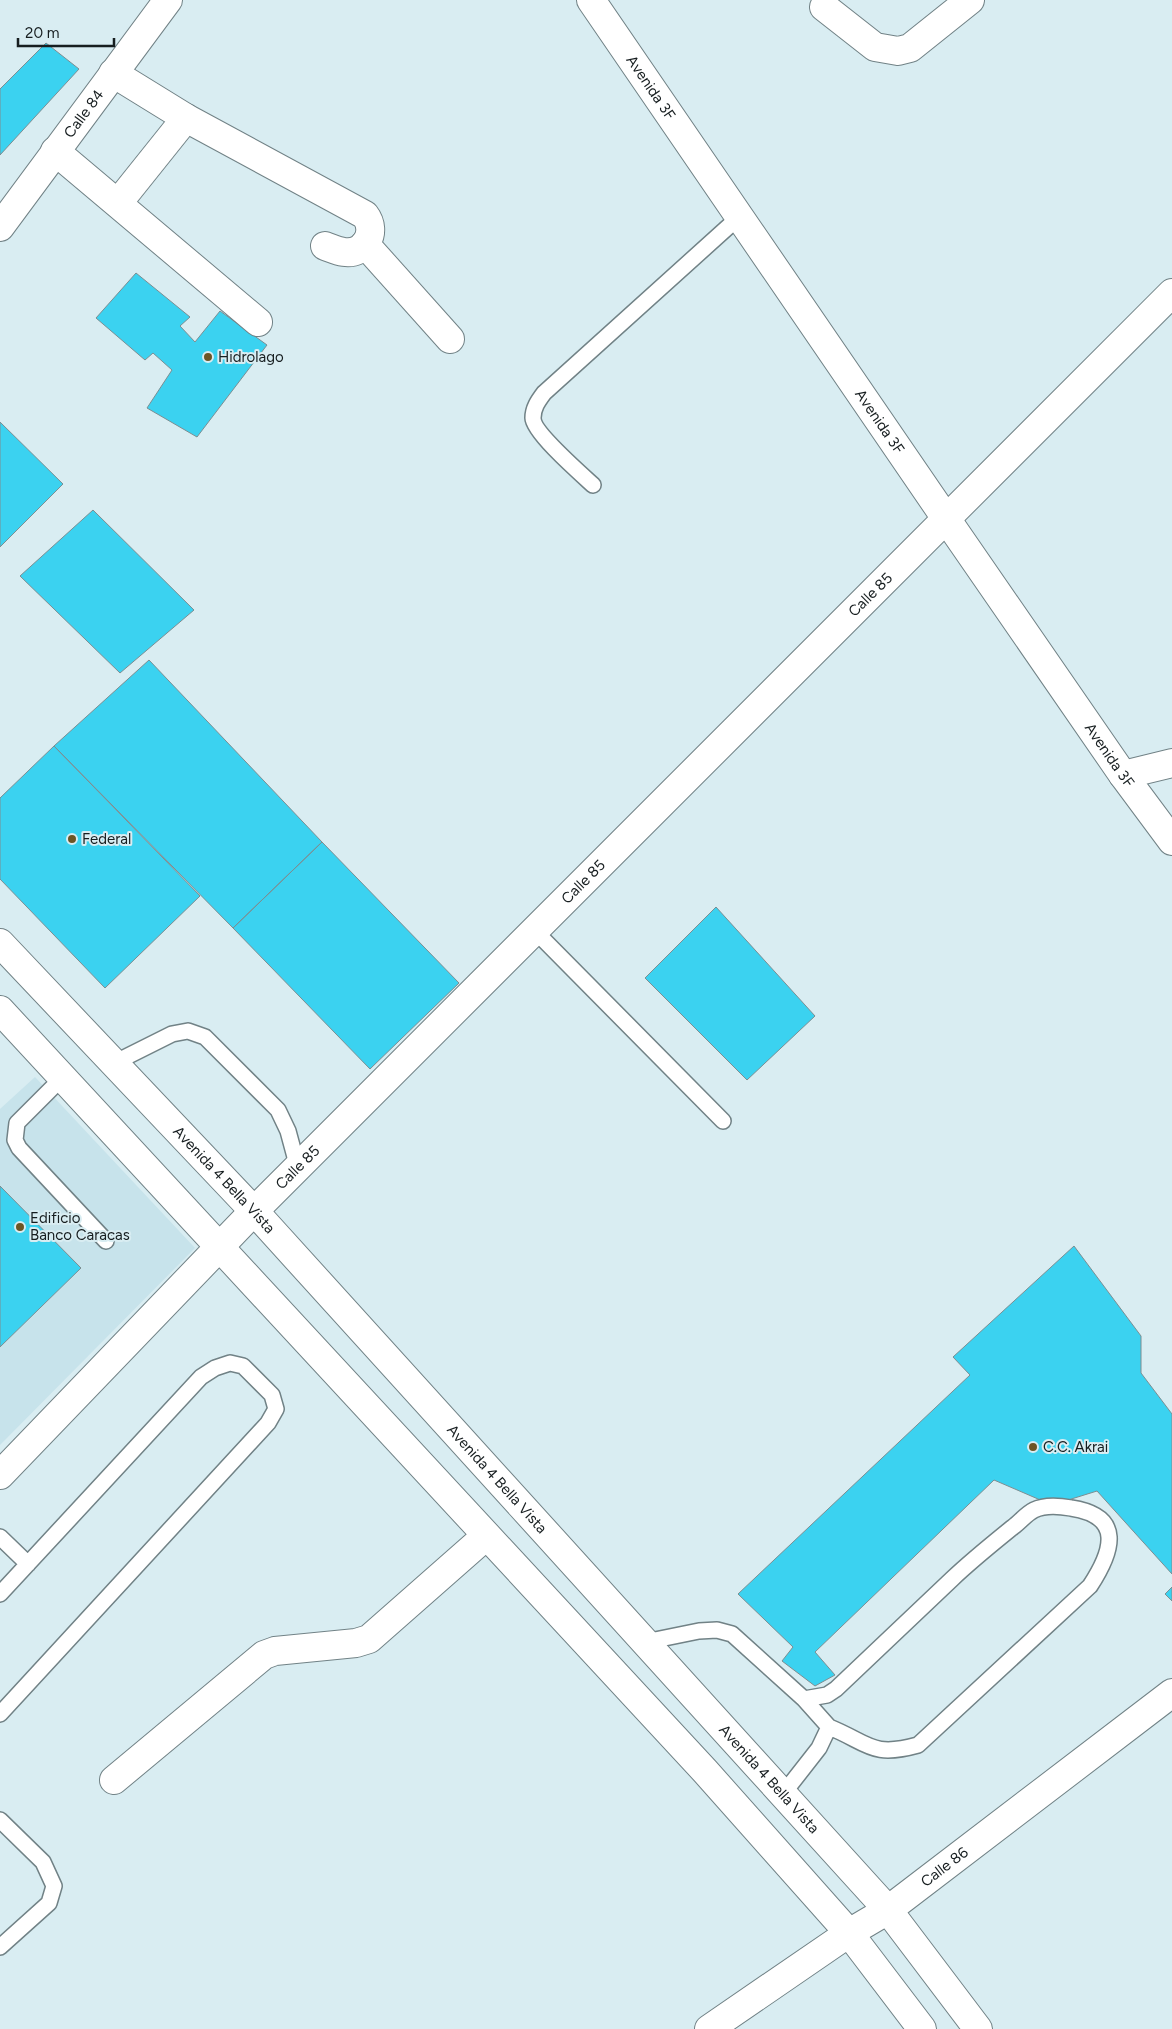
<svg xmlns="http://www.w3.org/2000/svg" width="1172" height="2029" font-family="Figtree,sans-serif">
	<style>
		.built { fill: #c7e3eb }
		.building { fill: #3bd2f0; stroke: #7c8e92 }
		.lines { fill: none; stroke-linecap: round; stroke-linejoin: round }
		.lane-casing { stroke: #718286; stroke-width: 18 }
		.street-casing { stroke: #718286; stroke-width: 30 }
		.secondary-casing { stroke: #718286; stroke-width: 30 }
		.lane { stroke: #fff; stroke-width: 15 }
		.street { stroke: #fff; stroke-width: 28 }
		.secondary { stroke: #fff; stroke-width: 28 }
		.poi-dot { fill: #6c5525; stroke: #d9edf2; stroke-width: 2 }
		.labels { text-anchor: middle; stroke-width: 4; stroke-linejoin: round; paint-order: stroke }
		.street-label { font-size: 15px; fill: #171e20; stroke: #d9edf2 }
		.poi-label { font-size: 15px; fill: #171e20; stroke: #d9edf2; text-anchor: start }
	</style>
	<rect width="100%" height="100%" fill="#d9edf2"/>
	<path class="built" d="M35,1077L195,1248L0,1445V1109Z"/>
	<path class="building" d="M46,43L79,69L0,155V89Z
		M136,273L190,317L180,326L195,342L220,311L267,345L197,437L147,408L172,370L153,353L145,360L96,318Z
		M0,422L63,484L0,547Z
		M93,510L194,610L120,673L20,576Z
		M149,660L322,842L233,928L54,746Z
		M54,746L200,896L105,988L0,879V798Z
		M322,842L459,983L370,1069L233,928Z
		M716,907L815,1016L747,1080L645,978Z
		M0,1186L81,1268L0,1347Z
		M1074,1246L1141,1336V1373L1172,1414V1574L1097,1491L1052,1505L994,1480L815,1652L835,1675L815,1686L782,1661L793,1647L738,1594L970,1375L953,1357Z
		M1172,1587V1601L1165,1594Z"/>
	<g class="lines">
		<defs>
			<path id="lane" d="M593,485C581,474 533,432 533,418C533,408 538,401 544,393L739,217
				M535,931L723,1121
				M114,1063L172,1034L188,1031L205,1037L278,1110L288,1131L298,1168
				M63,1077L17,1123L15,1140L19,1148L106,1241
				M0,1537L28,1564
				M0,1594L201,1377L215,1368L230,1363L243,1366L272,1395L276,1409L268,1423L0,1714
				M645,1642L699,1631L717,1630L732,1634L804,1699L827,1695L836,1689C875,1652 914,1615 952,1579C972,1560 992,1544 1013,1527C1020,1522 1026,1514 1034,1510C1044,1505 1060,1506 1071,1508C1124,1516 1113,1551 1090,1586L918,1745C871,1758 869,1743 829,1727L819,1748L783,1794
				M804,1699L829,1727
				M0,1820L43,1862L54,1886L49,1903L0,1947"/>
			<g id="street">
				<path id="s1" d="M591,0L947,520L1123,775L1172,841"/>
				<path d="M824,7L875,47L898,51L910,48L970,0"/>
				<path d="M113,73L186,118L365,215C378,232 365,255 344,252C337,251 331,248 325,246"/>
				<path d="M55,151L258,322"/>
				<path d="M118,203L186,118"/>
				<path id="s2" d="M0,227L168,0"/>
				<path d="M365,244L450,339"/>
				<path d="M1123,775L1172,763"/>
				<path id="s3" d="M0,1475L254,1211L1172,293"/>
				<path d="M114,1780L264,1655L275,1651L356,1643L369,1639L486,1536"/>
				<path id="s4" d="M709,2029L849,1933L888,1910L1172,1693"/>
			</g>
			<g id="secondary">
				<path id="s5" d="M0,943L254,1211L888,1910L978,2029"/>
				<path d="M0,1010L705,1771L849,1933L922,2029"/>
			</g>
		</defs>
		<use href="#lane" class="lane-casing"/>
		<use href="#street" class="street-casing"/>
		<use href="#secondary" class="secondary-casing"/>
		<use href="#lane" class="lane"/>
		<use href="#street" class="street"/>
		<use href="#secondary" class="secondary"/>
	</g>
	<g class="poi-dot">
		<circle cx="208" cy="357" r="5"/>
		<circle cx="72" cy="839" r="5"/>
		<circle cx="20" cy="1227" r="5"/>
		<circle cx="1033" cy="1447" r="5"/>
	</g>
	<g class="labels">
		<g class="street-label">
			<text dy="5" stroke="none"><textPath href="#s1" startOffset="106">Avenida 3F</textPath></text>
			<text dy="5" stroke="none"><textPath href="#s2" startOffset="141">Calle 84</textPath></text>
			<text dy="5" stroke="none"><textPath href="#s1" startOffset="511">Avenida 3F</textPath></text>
			<text dy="5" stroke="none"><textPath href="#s3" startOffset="1238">Calle 85</textPath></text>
			<text dy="5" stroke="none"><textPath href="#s1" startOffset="916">Avenida 3F</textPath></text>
			<text dy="5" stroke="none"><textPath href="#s3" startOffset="832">Calle 85</textPath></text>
			<text dy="5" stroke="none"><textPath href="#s3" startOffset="428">Calle 85</textPath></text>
			<text dy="5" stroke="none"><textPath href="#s5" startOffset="326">Avenida 4 Bella Vista</textPath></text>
			<text dy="5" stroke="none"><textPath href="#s5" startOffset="731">Avenida 4 Bella Vista</textPath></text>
			<text dy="5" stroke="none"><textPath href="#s5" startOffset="1136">Avenida 4 Bella Vista</textPath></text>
			<text dy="5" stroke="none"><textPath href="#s4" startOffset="286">Calle 86</textPath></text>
		</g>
		<g class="poi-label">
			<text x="218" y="362">Hidrolago</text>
			<text x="82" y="844">Federal</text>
			<text x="30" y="1223">Edificio<tspan x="30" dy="17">Banco Caracas</tspan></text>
			<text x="1043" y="1452">C.C. Akrai</text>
		</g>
	</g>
	<path d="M18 38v8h96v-8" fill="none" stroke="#171e20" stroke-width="2.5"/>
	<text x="25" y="38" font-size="15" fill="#171e20" stroke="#d9edf2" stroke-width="4" paint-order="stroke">20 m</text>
</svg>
